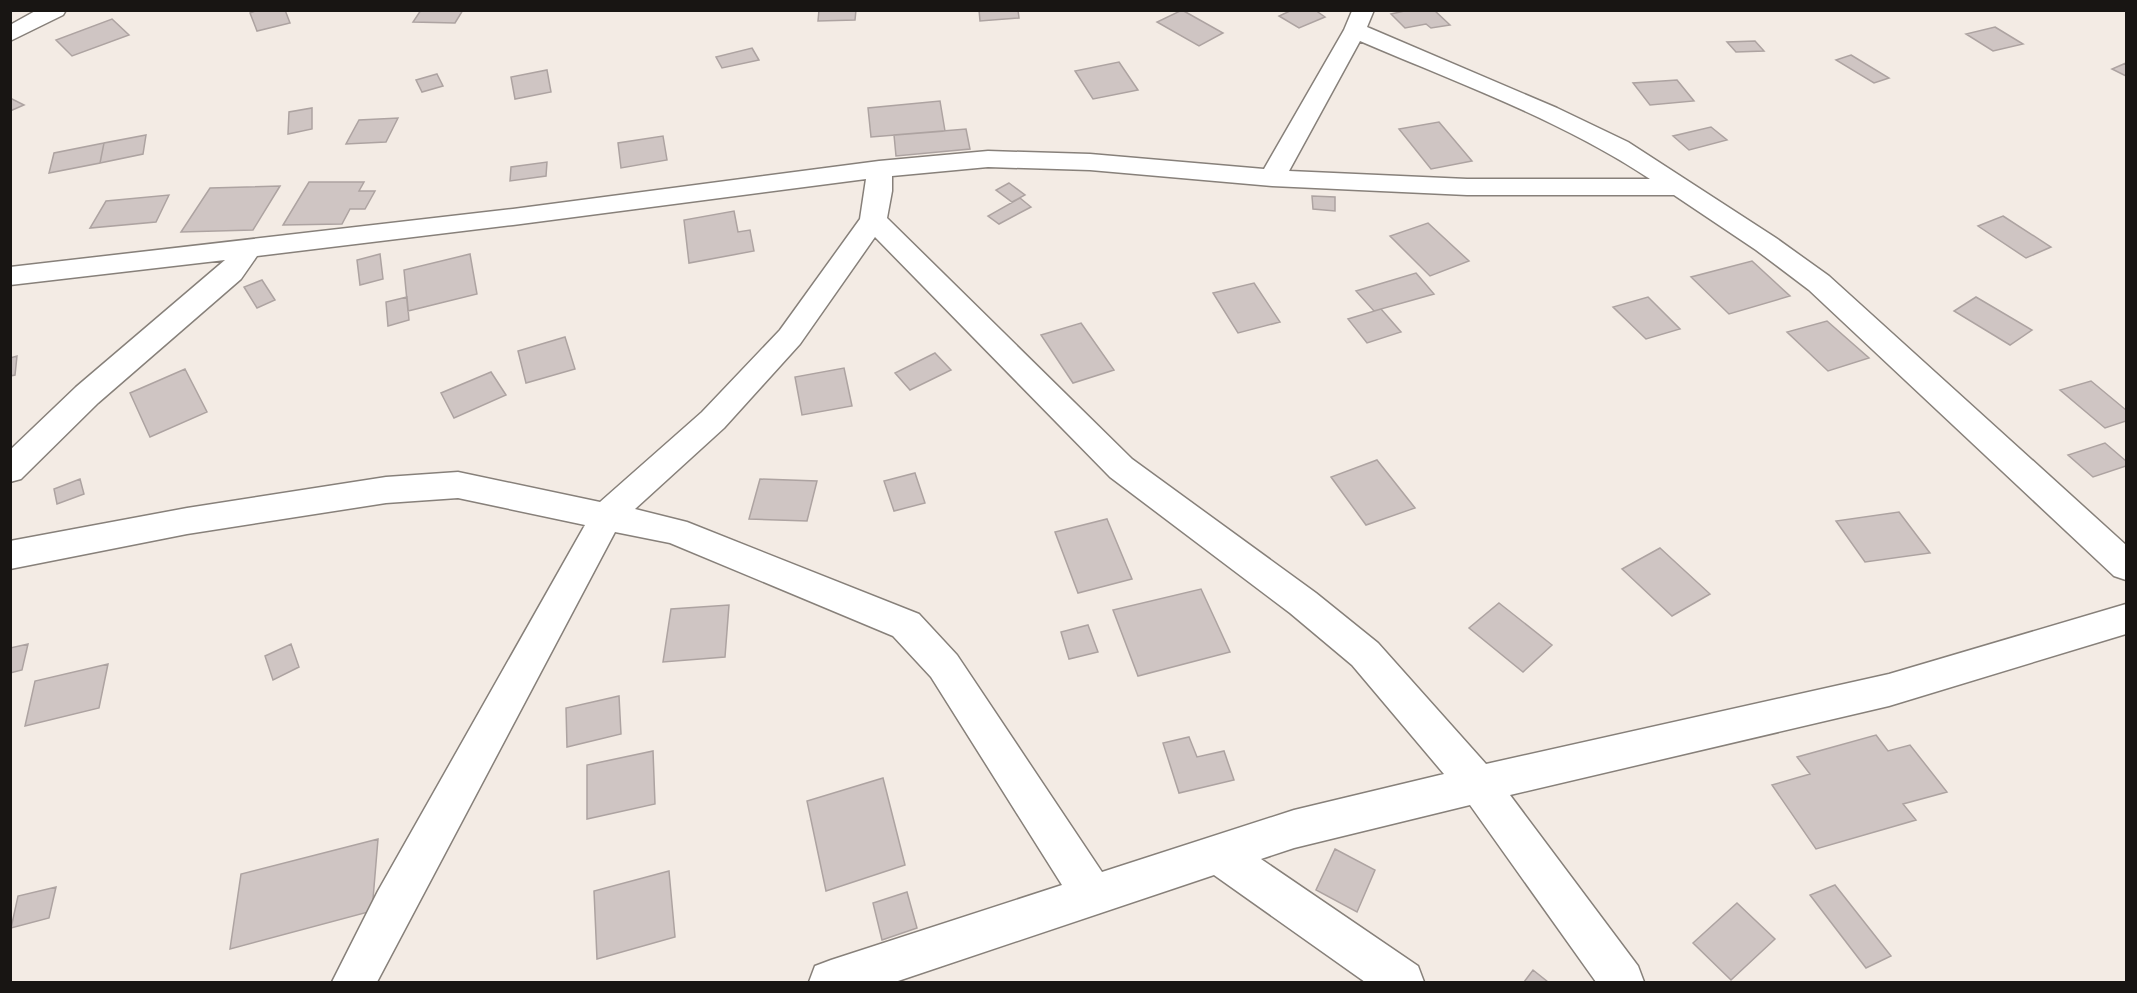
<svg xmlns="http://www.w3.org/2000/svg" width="2137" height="993" font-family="'DM Sans',sans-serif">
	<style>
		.building { fill: #cfc5c3; stroke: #ada3a1; stroke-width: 1.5 }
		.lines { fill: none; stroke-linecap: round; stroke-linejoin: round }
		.minor-casing { stroke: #87807a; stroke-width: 3 }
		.minor { fill: #fff; fill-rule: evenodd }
	</style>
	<rect width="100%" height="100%" fill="#f3ebe4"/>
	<path class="building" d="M258,10H285L290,23L257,31L250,13Z
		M421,10H463L455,23L413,22Z
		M819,10H856L855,20L818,21Z
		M979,10H1018L1019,18L980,21Z
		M1182,10L1223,33L1199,46L1157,22Z
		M1292,10H1315L1325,17L1299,28L1279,16Z
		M1409,10H1434L1450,25L1431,28L1426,24L1405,28L1391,14Z
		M112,19L129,35L72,56L56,40Z
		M1995,27L2023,44L1993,51L1966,34Z
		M1755,41L1764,51L1736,52L1727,42Z
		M752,48L759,60L722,68L716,57Z
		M1851,55L1889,78L1874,83L1836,60Z
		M1119,62L1138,90L1093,99L1075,71Z
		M2126,63V76L2112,69Z
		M547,70L551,92L515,99L511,77Z
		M437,74L443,86L422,92L416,80Z
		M1677,80L1694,101L1650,105L1633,83Z
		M10,98L24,105L10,111Z
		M940,101L945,131L871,137L868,108Z
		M312,108V129L288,134L289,112Z
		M398,118L386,142L346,144L359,120Z
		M1439,122L1472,161L1431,169L1399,129Z
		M1711,127L1727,140L1689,150L1673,136Z
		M966,129L970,149L896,156L894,135Z
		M146,135L143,154L100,163L104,143Z
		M663,136L667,160L621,168L618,143Z
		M104,143L100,163L49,173L54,153Z
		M547,162L546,176L510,181L511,167Z
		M309,182H364L359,191H375L365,209H350L342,224L283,225Z
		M1009,183L1025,195L1012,202L996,190Z
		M280,186L253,230L181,232L210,188Z
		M169,195L156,222L90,228L106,201Z
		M1312,196L1335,197V211L1313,209Z
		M1020,198L1031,207L999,224L988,216Z
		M734,211L738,232L750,230L754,251L689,263L684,220Z
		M2003,216L2051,247L2026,258L1978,226Z
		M1428,223L1469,261L1430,276L1390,236Z
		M380,254L383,279L360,285L357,260Z
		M470,254L477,294L408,311L404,270Z
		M1752,261L1790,296L1729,314L1691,277Z
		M1416,273L1434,294L1374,311L1356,291Z
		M262,280L275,300L257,308L244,287Z
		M1254,283L1280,322L1238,333L1213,293Z
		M407,297L409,320L388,326L386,302Z
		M1648,297L1680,329L1646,339L1613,307Z
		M1976,297L2032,330L2010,345L1954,311Z
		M1381,309L1401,332L1367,343L1348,319Z
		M1827,321L1869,358L1828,371L1787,332Z
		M1081,323L1114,370L1073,383L1041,335Z
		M565,337L575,369L526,383L518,351Z
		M935,353L951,370L910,390L895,373Z
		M17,356L15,375L10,376V358Z
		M844,368L852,406L802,415L795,377Z
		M185,369L207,412L150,437L130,393Z
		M491,372L506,395L454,418L441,393Z
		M2091,381L2126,410V421L2105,428L2060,390Z
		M2105,443L2126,461V466L2093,477L2068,455Z
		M1377,460L1415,508L1366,525L1331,477Z
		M915,473L925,503L894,511L884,481Z
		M80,479L84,494L57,504L54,489Z
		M760,479L817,481L807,521L749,519Z
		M1899,512L1930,553L1865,562L1836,521Z
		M1107,519L1132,579L1078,593L1055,532Z
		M1660,548L1710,594L1672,616L1622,569Z
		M1201,589L1230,652L1138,676L1113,610Z
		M1499,603L1552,645L1523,672L1469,628Z
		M729,605L725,657L663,662L671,609Z
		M1088,625L1098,652L1069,659L1061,632Z
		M28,644L22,670L10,673V648Z
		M291,644L299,667L273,680L265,656Z
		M108,664L99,708L25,726L35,681Z
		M619,696L621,734L567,747L566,708Z
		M1876,735L1888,751L1910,745L1947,792L1903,804L1916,820L1816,849L1772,785L1810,774L1797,757Z
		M1189,737L1197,757L1224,751L1234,780L1179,793L1163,743Z
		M653,751L655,804L587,819V765Z
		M883,778L905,865L826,891L807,801Z
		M378,839L372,911L230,949L241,874Z
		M1335,849L1375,870L1357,912L1316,890Z
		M669,871L675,937L597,959L594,891Z
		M1835,885L1891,956L1866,968L1810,895Z
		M56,887L49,918L11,928L18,896Z
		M907,892L917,928L882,940L873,903Z
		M1737,903L1775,939L1731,980L1693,943Z
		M1533,970L1548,982H1524Z"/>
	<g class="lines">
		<defs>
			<path id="minor" d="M37,10H66L63,15L10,41V25Z
				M1374,10L1367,27L1557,108L1628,142L1776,238L1829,276L2126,545V580L2114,576L1809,290L1756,250L1674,195H1467L1272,186L1090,170L988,167L892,176V191L887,218L1132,459L1316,593L1378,643L1486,764L1889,674L2126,604V634L1889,706L1510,795L1638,966L1644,982H1596L1470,805L1294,848L1261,859L1418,966L1424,982H1365L1214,875L895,982H809L815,966L831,960L1062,885L931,677L893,636L670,543L615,532L377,982H332L378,891L585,525L458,498L386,503L187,534L10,569V541L187,508L386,477L458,472L600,502L702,412L780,330L860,219L866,179L513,225L257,256L241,279L98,403L21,479L10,482V450L76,387L225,260L10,285V267L513,209L879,161L988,151L1090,154L1264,169L1344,30L1352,11ZM1360,41C1458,83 1561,120 1650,179H1467L1289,171ZM875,237L1110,477L1290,613L1352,665L1444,774L1294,810L1102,872L957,655L919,614L687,522L635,509L724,428L800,344Z"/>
		</defs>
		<use href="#minor" class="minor-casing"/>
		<use href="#minor" class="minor"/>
	</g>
	<rect width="2137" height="993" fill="none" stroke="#181513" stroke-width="24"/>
</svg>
